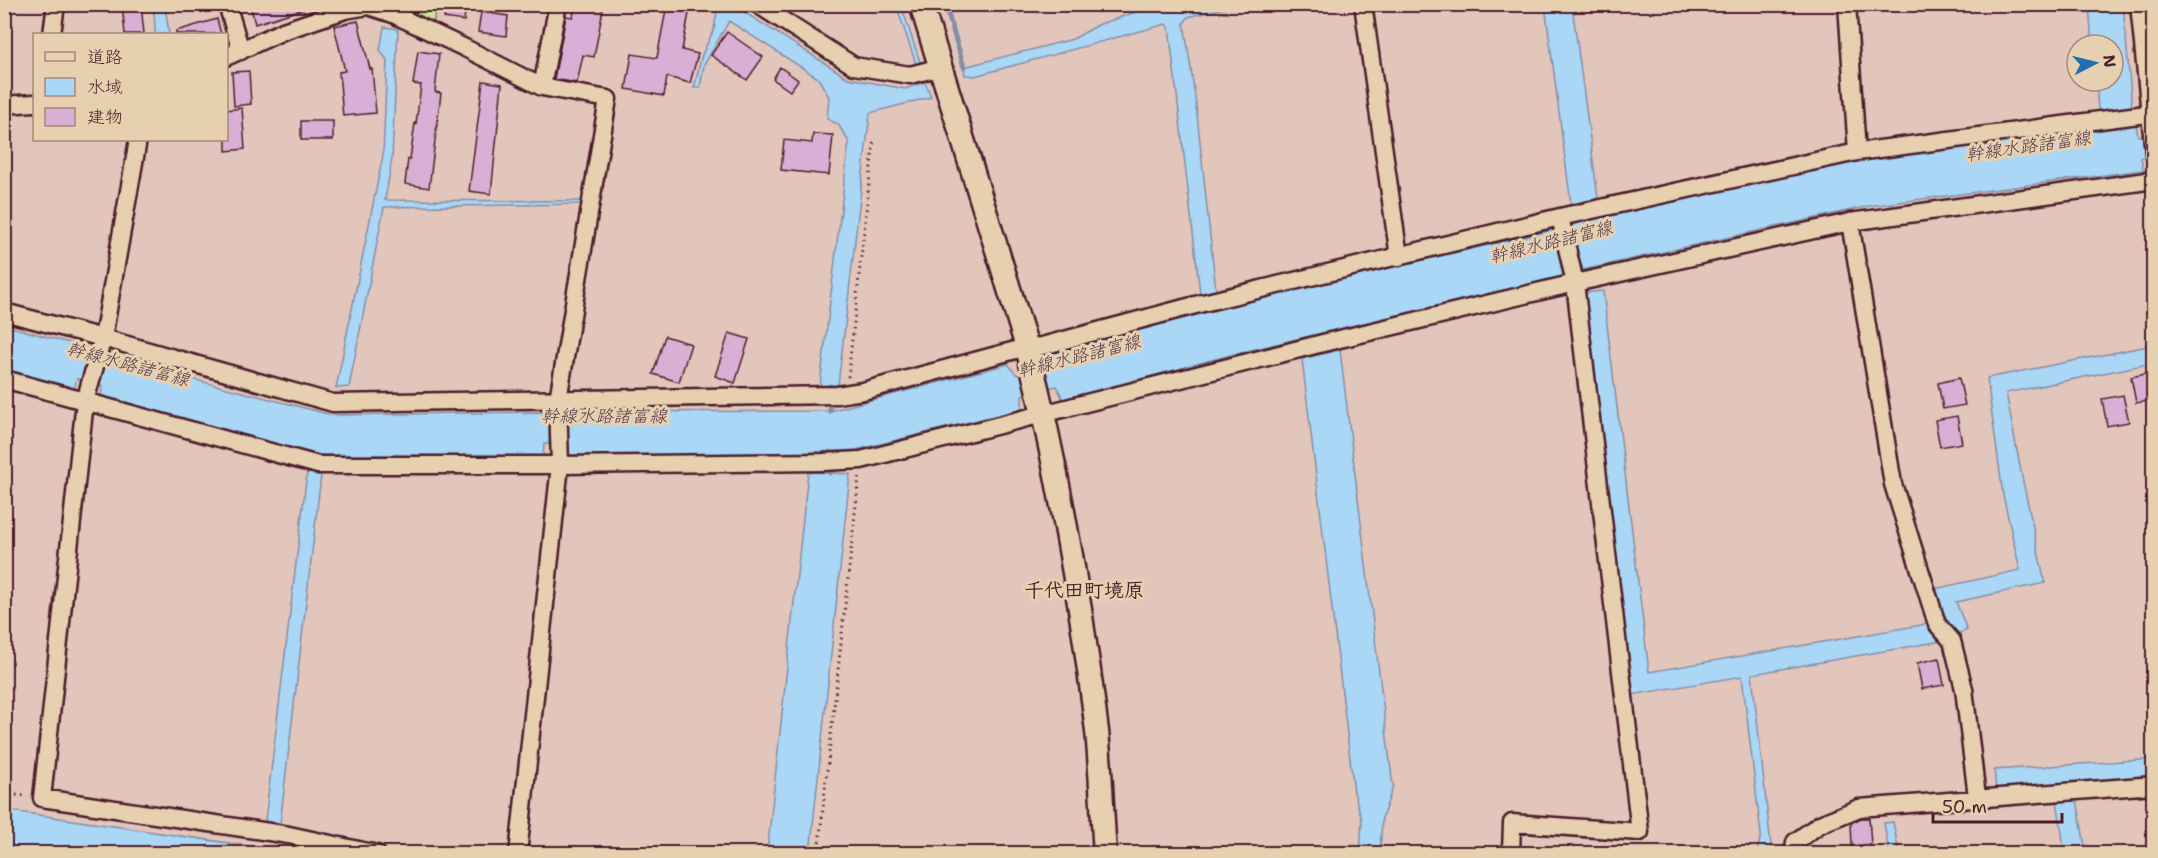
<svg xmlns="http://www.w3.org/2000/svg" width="2158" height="858" font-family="'Shantell Sans','Klee One',sans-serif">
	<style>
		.green { fill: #cce399; stroke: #8b8162; stroke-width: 1.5 }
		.water { fill: #aad7f6; stroke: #848da5; stroke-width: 1.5 }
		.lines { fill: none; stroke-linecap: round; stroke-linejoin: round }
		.stream { stroke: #848da5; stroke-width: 5 }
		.building { fill: #d9afd5; stroke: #4a1f2b; stroke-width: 1.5 }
		.street-casing { stroke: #4a1f2b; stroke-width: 21 }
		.secondary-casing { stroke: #4a1f2b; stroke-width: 27 }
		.path { stroke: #4a1f2b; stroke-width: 3; stroke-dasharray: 1.5 4.5; stroke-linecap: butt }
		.street { stroke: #e7d0b0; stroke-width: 16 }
		.secondary { stroke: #e7d0b0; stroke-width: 22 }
		.labels { text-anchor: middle; stroke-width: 6; stroke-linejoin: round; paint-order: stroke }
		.water-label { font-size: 18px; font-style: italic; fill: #583b49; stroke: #e7d0b0 }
		.quarter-label { font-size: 20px; font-weight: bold; fill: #4a1f2b; stroke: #e7d0b0 }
	</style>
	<rect width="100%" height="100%" fill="#e3c6bb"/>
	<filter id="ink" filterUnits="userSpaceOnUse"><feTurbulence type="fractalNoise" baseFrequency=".0167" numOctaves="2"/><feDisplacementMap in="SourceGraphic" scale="12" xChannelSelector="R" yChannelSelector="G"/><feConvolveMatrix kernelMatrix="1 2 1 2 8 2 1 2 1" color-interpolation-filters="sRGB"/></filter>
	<g filter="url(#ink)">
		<path class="green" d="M397,5H435L434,22Z"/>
		<path class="water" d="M154,5H165L169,34H155Z
			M707,5H733L848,78L905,89L925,82L931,97L870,113L838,385L820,386L849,142L838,124L827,119L829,97L818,78L729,21L704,65L700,87L694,88L702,55L714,29L717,12Z
			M896,5H901L920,62L916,64Z
			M1169,5H1236L1188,17L1184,23L1195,96L1216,291L1208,294L1200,293L1169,27L1166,24L975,76L965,75L964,67L1073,39L1100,24L1139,11L1159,10Z
			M1545,5H1572L1598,198L1571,204Z
			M2089,5H2123L2132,108L2098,111L2096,81H2113V45H2092Z
			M384,27L398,29L392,159L385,200L580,201V204L384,207L349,387L336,388L383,155L387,60L380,50Z
			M2136,124L2138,136L2153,134V155L2141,157L2143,170L1869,206L1583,270L1579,257L1560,262L1563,276L1238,353L1063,400L1057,386L1022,395V409L856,450L799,453L589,457L569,455V445L566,446L567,423H573V412L830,411L1008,364L1017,375L1053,366L1051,350L1212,309L1553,230L1557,243L1575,239L1571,224L1854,160Z
			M1603,291L1649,672L1927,624L1934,630L1947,625L1934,589L2020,570L2003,495L1987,378L2153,345V363L2006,393L2022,477L2045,583L1956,602L1967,630L1942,641L1752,674L1771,846L1778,853H1757L1761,834L1742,676L1632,695L1583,293Z
			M4,325L84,347L82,358L105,366L110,358L332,415L543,412V419H550L549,444H544L543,456L320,455L101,398L102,386L77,379L74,389L5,370Z
			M1340,350L1393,787L1382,818L1380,853H1360L1362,820L1354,792L1302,359Z
			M307,472L321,475L280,824L265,821Z
			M808,472L850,474L810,853H767Z
			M2153,759V777L1996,789L1994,770Z
			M2077,799L2086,853H2065L2057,801Z
			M5,810L296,853H5Z
			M1893,822L1899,853H1889L1884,823Z"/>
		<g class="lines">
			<path class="stream" d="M945,4L964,67
				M830,411V386
				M830,452V473"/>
		</g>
		<path class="building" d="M122,4H141L144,34H125Z
			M250,4H306L307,8L255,24Z
			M446,4H466L464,21L444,18Z
			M575,4H604L594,57L583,55L577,83L554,79L566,16L573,17Z
			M667,4L690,8L682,50L698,54L690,83L667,77L664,96L626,89L632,54L657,58Z
			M481,12L508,16L506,36L478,32Z
			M217,19L221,34H176V31Z
			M358,21L370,69H372L376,113L343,116L339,72L345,71L334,26Z
			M727,32L763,57L747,80L711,55Z
			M418,51L439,54L435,92L441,93L429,188L405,184L408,159H410L415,123L416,124L421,85L413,84Z
			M780,67L798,80L790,91L773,79Z
			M249,71L251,104L234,106L232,72Z
			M483,81L502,84L491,194L469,191Z
			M242,108L245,149L226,151V110Z
			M301,121H333V140H301Z
			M813,134L833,135L829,175L781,170L784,140L812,143Z
			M729,333L749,339L735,383L715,376Z
			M665,336L691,344L679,382L653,374Z
			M2154,372V400L2136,403L2131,377Z
			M1959,378L1965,405L1943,409L1938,383Z
			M2123,395L2129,422L2107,426L2102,399Z
			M1957,416L1962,443L1940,447L1935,420Z
			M1939,658L1944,685L1922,689L1917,663Z
			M1861,818H1869L1871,844L1852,846L1851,823Z"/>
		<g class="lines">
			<defs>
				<path id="street" d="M227,4L241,51
					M757,4L854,66L910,75L941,67
					M1363,4L1399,257
					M1847,4L1857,152
					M2139,4L2154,154
					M52,34L56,4
					M226,57L283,31L345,10L368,6L393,14L465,48L542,87L608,99L558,400L560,465L518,854
					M542,87L558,4
					M4,105L34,103
					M1850,222L1893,484L1937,624L1952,641L1964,689L1977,797
					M4,312L103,338L138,140
					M4,379L318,465H560L823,462L861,460L1327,342L1575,283L1850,222L2154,180
					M377,854L289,835L42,798L85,401L103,338L333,403L837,395L863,391L1027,347L1042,346L1203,303L1560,217L1857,152L2154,113
					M1511,854L1512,823L1640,832L1575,283L1560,217
					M1793,854L1795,842L1820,824L1859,808L2154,785"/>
				<path id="secondary" d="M921,4L1027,347C1059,473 1081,602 1097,731C1101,772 1102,813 1105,854"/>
			</defs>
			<use href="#street" class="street-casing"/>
			<use href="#secondary" class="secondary-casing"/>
			<path class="path" d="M848,377L874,139
				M4,794L26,796
				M818,854L859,477"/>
			<use href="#street" class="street"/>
			<use href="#secondary" class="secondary"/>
		</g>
	</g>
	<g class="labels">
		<g class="water-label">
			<text transform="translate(2028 146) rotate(-8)" y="6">幹線水路諸富線</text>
			<text transform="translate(1551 242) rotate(-14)" y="6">幹線水路諸富線</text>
			<text transform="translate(1079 356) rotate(-14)" y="6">幹線水路諸富線</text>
			<text transform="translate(128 364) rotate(15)" y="6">幹線水路諸富線</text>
			<text x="604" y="422">幹線水路諸富線</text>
		</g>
		<g class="quarter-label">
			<text x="1084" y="597">千代田町境原</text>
		</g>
	</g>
	<rect width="2158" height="858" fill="none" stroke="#e7d0b0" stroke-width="24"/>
	<rect x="12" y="12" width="2134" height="834" fill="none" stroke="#4a1f2b" stroke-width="2" filter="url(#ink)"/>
	<rect x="33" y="33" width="195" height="108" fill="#e7d0b0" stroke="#a8897b" stroke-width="1.5"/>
	<rect x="45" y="52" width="30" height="9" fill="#e7d0b0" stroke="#a8897b" stroke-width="1.5"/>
	<text x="87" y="63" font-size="18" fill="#4a1f2b">道路</text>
	<rect x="45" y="78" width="30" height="18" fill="#aad7f6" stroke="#a8897b" stroke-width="1.5"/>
	<text x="87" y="93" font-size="18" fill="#4a1f2b">水域</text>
	<rect x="45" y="108" width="30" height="18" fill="#d9afd5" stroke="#a8897b" stroke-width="1.5"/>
	<text x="87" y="123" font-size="18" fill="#4a1f2b">建物</text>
	<g transform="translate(2095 63) rotate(83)"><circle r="28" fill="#e7d0b0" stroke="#a8897b" stroke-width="1.5"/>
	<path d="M0-4.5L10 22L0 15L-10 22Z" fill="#1f6fb2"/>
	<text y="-9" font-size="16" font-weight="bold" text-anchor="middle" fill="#4a1f2b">N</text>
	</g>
	<path d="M1933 813v9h129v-9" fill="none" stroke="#4a1f2b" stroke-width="3"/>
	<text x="1942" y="813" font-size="18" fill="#4a1f2b" stroke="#e7d0b0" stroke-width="4.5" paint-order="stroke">50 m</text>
</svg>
